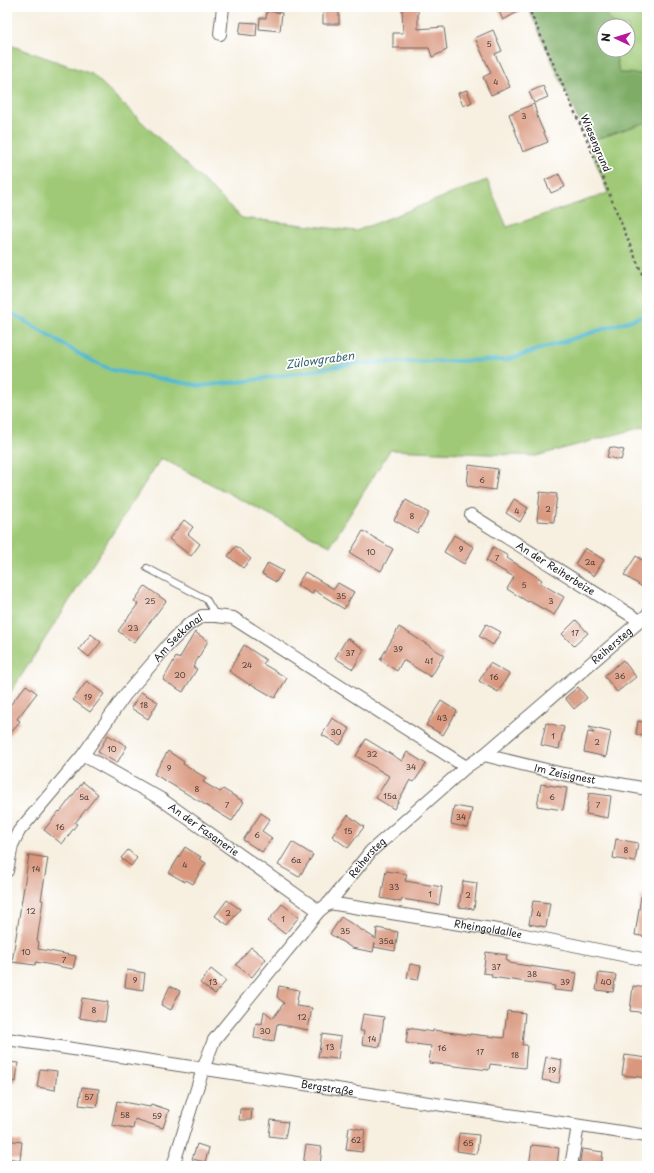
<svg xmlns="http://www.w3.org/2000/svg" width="654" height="1173" font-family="'Playpen Sans',sans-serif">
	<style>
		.green { fill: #9fc976; stroke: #5e7249 }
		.forest { fill: #7fad67; stroke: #4e6442 }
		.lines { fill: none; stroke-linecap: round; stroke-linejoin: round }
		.stream { stroke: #52b9d0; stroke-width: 4 }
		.building { fill: #d9977e }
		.lane-casing { stroke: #696661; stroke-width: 8 }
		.street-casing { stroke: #696661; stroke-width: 14 }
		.path { stroke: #696661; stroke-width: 2.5; stroke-dasharray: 3 3; stroke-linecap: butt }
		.lane { stroke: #fff; stroke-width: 6 }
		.street { stroke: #fff; stroke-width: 12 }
		.labels { text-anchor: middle; stroke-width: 3.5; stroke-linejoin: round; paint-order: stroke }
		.number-label { font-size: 8px; fill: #4b3b34 }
		.street-label { font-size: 10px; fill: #1c1c1c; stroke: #fff }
		.water-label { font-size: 11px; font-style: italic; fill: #34636d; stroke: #fff }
	</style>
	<rect width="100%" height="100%" fill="#fff"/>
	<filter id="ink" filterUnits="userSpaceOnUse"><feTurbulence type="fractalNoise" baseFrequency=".025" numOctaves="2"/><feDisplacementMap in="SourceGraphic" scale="8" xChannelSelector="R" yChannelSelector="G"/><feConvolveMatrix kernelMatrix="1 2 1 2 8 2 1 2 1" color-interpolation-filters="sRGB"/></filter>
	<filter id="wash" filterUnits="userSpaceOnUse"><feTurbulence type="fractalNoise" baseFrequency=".012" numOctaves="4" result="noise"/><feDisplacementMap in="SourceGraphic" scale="16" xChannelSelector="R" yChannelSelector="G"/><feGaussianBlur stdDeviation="0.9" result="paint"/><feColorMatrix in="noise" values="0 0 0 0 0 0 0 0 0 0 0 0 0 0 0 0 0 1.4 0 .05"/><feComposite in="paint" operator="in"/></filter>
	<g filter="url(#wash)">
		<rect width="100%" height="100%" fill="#f7f0e1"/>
		<path class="green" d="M597,7H647V74L619,73L615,50H628V26H616L602,10Z
			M7,44L92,74L242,218L356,231L487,180L507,227L608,193L588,142L647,122V426L536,456L390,450L330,546L161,458L7,698Z"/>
		<path class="forest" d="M528,7H597L602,10L616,26H604V50H615L619,73L647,74V122L588,142Z"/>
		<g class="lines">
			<path class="stream" d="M7,310L86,358L112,370L201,386L247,381L359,363L506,360L647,315"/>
		</g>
		<g id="blocks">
			<path class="building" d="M323,7H339V24H323Z
				M402,7H418V29L444,27L447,50L432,57L429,48H393V33H403Z
				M497,7H527L503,20Z
				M267,11L282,13L280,31L259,29L260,18H266Z
				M241,22L257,23L256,36L239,34Z
				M493,30L502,51L495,54L510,87L491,95L483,77L491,73L475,38Z
				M543,86L548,97L534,103L529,92Z
				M467,90L472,102L463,106L458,93Z
				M534,104L538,119L548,142L523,152L509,114Z
				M559,174L565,187L551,193L545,180Z
				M610,447L624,450L621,460L607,457Z
				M469,465L498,469L495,490L467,486Z
				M540,492L557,494L554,522L537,521Z
				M514,499L528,508L520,522L506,513Z
				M406,500L429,513L417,533L394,520Z
				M184,520L193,527L188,534L200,544L191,556L169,539Z
				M363,531L393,549L381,571L350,553Z
				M454,535L474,547L464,564L444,552Z
				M236,546L251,559L243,568L228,556Z
				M493,547L508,556L507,558L542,580L540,583L564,597L554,615L529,601L528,602L507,589L514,577L486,561Z
				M585,548L604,560L594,576L575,564Z
				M636,556L647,563V590L624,575Z
				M268,563L283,571L276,582L262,574Z
				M305,572L334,589L338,583L354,592L344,609L314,590L312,594L297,585Z
				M145,586L166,601L134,643L118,631L138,604L134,601Z
				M576,620L588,633L574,646L562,634Z
				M486,624L501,632L493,645L479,636Z
				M399,627L444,655L431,677L403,660L397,671L380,660Z
				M195,632L208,641L193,667L197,669L183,692L163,680L176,657L179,659Z
				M91,634L101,642L89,657L79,649Z
				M347,638L364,649L353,669L335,658Z
				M244,645L266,660L263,664L287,678L275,698L251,684L250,685L229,671Z
				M623,660L636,677L617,692L604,676Z
				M490,663L509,674L498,692L479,681Z
				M87,681L104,694L90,712L73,700Z
				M26,685L37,693L17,719L20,721L7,738V709Z
				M578,687L587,698L574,709L565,698Z
				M141,692L158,702L148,719L131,708Z
				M441,701L457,711L443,735L426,725Z
				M332,718L350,729L340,745L322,735Z
				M638,721L647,723V737L636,734Z
				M546,723L564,727L559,749L541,745Z
				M589,727L611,732L606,757L584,752L588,732L594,733Z
				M108,735L127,746L117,763L98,752Z
				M366,739L402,761L407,752L426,764L414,782L410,780L394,809L376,798L389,776L356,756Z
				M168,751L184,762L183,764L206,778L203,782L220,792L223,789L244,802L232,821L154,774Z
				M83,782L98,794L75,823L77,824L62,844L44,830L59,811L60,812Z
				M541,784L567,788L563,810L537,806Z
				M589,793L611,796L608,818L586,814Z
				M454,806L472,809L468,828L451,824Z
				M261,813L270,819L262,831L272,838L262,852L243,840Z
				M348,815L364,827L348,848L332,836Z
				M616,839L638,843L635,862L613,858Z
				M292,842L313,855L299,877L278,865Z
				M185,847L201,857L199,859L206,863L193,884L186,880L185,882L169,873Z
				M128,850L137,858L131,866L121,858Z
				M29,855L48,858L41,900H43L37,941L39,942L38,949L76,956L73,969L36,962L35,965L12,962Z
				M386,871L407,874L405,881L442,887L439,905L402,899L401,902L381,898Z
				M463,881L477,883L474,909L459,907Z
				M641,896L647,897V937L635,935Z
				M227,900L240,909L228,925L215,916Z
				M533,901L550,903L546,927L529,924Z
				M282,904L299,917L285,934L268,921Z
				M341,917L376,939L377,928L398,932L395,951L374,947L375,943L373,952L352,948L330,934Z
				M251,947L266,959L252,977L236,965Z
				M486,952L507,955L506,961H509V963L577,973L574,992L554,990L555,986L491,977L492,974L483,973Z
				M410,964L421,966L418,980L407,978Z
				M211,969L226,981L215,994L200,983Z
				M127,970L145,973L143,990L125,987Z
				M599,973L616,975L613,992L596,990Z
				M170,986L180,991L171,1010L161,1005Z
				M279,986L299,990L296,1006L312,1008L308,1030L277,1024L274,1041L254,1038L256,1023L262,1024L264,1011L273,1018L284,1003L277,997Z
				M633,986L647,988V1013L630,1011Z
				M82,998L108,1002L105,1022L79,1018Z
				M507,1011L525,1013L522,1045H527L525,1068L490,1064L489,1070L429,1063L431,1046L406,1043L408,1028L433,1032V1030L470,1035V1034L504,1038Z
				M363,1014L384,1017L380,1047L362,1044L364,1031H360Z
				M322,1034L341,1037L338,1059L318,1057Z
				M625,1055L647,1058V1078L622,1075Z
				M546,1057L562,1060L559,1083L542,1080Z
				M7,1062L18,1063L16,1082L7,1081Z
				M40,1069L57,1071L55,1090L37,1087Z
				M82,1087L99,1089L97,1107L79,1105Z
				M117,1101L150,1107L151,1104L169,1110L163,1128L135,1119L133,1129L112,1125Z
				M240,1109H252L251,1120H239Z
				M271,1120L288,1122L285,1138L269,1136Z
				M349,1127L365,1130L362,1152L346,1150Z
				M459,1133L479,1135L477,1154L457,1151Z
				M7,1140L22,1142L20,1160L7,1158Z
				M197,1144L209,1148L205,1162L192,1159Z
				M306,1145L322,1147L320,1166L303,1165Z
				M532,1145L559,1148L557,1166H529Z
				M582,1149L603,1152L601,1166H579Z"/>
		</g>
	</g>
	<g filter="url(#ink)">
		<use href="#blocks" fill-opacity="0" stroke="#696661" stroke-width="1"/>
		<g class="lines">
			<defs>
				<path id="lane" d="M147,568L206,599L216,616"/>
				<g id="street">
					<path d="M220,34L223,7"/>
					<path id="s1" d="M471,515L640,621"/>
					<path id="s2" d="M83,755L161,799L319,911"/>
					<path id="s3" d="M484,755L563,774L647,789"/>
					<path id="s4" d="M7,871L12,845L19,831L83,755L125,695L169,644L188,625L202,616H216L233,618L466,767"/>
					<path id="s5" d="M329,903L510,932L647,960"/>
					<path id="s6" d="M7,1039L647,1136"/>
					<path id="s7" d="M173,1166L203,1069L214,1040L319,911L329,903L371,851L466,767L484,755L647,615"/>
					<path d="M571,1166L578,1126"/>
				</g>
			</defs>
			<use href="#lane" class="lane-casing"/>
			<use href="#street" class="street-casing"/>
			<path class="path" d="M528,7L588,142L647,286"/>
			<use href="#lane" class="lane"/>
			<use href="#street" class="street"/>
		</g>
	</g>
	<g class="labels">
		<g class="number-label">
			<text x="489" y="47">5</text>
			<text x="496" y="85">4</text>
			<text x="524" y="119">3</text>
			<text x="482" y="483">6</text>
			<text x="548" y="512">2</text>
			<text x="517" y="514">4</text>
			<text x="412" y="519">8</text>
			<text x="461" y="552">9</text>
			<text x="371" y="555">10</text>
			<text x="497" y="561">7</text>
			<text x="590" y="565">2a</text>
			<text x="524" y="588">5</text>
			<text x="341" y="599">35</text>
			<text x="150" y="604">25</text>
			<text x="551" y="604">3</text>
			<text x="133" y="631">23</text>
			<text x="575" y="636">17</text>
			<text x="398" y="652">39</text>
			<text x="350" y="656">37</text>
			<text x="429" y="664">41</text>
			<text x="247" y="668">24</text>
			<text x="180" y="678">20</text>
			<text x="620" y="679">36</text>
			<text x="494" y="680">16</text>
			<text x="88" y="700">19</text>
			<text x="144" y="708">18</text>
			<text x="442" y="721">43</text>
			<text x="336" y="735">30</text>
			<text x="553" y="739">1</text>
			<text x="597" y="745">2</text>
			<text x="112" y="752">10</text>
			<text x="372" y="757">32</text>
			<text x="411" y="770">34</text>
			<text x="169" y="771">9</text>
			<text x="197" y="792">8</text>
			<text x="390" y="799">15a</text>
			<text x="84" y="800">5a</text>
			<text x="552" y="800">6</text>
			<text x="227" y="808">7</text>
			<text x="598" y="808">7</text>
			<text x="461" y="820">34</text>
			<text x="60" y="830">16</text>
			<text x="348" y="834">15</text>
			<text x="257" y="838">6</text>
			<text x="626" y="853">8</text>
			<text x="296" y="863">6a</text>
			<text x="185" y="868">4</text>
			<text x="36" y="872">14</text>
			<text x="394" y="890">33</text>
			<text x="430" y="897">1</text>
			<text x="468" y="898">2</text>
			<text x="31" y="914">12</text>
			<text x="228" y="916">2</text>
			<text x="539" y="917">4</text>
			<text x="283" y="922">1</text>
			<text x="345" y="934">35</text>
			<text x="386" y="944">35a</text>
			<text x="26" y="955">10</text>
			<text x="64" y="963">7</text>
			<text x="496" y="970">37</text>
			<text x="532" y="977">38</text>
			<text x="135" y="983">9</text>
			<text x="213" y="985">13</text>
			<text x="565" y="985">39</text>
			<text x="606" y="985">40</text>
			<text x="94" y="1013">8</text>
			<text x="302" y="1020">12</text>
			<text x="265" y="1034">30</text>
			<text x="372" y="1042">14</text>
			<text x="330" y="1050">13</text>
			<text x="442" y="1051">16</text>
			<text x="480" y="1055">17</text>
			<text x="515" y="1058">18</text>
			<text x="552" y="1073">19</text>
			<text x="89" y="1100">57</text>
			<text x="125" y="1118">58</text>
			<text x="157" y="1119">59</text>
			<text x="356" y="1143">62</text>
			<text x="468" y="1146">65</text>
		</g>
		<g class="street-label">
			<text transform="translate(596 143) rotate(67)" y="4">Wiesengrund</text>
			<text dy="4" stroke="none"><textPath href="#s1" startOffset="100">An der Reiherbeize</textPath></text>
			<text dy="4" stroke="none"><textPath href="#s4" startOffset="293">Am Seekanal</textPath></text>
			<text dy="4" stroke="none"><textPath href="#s7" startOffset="695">Reihersteg</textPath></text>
			<text dy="4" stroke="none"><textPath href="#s3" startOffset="83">Im Zeisignest</textPath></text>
			<text dy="4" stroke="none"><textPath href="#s2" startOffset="142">An der Fasanerie</textPath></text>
			<text dy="4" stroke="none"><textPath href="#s7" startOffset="371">Reihersteg</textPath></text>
			<text dy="4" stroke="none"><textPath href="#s5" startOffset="161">Rheingoldallee</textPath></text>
			<text dy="4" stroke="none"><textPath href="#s6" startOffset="324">Bergstraße</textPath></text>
		</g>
		<g class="water-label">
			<text transform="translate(320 360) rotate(-8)" y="4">Zülowgraben</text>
		</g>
	</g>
	<rect width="654" height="1173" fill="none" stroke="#fff" stroke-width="24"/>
	<g transform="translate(616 38) rotate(274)"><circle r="19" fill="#ffffff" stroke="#a4a4a4"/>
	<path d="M0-3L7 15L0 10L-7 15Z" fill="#b5179e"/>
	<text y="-6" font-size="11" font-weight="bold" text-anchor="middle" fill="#1c1c1c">N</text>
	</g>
</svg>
